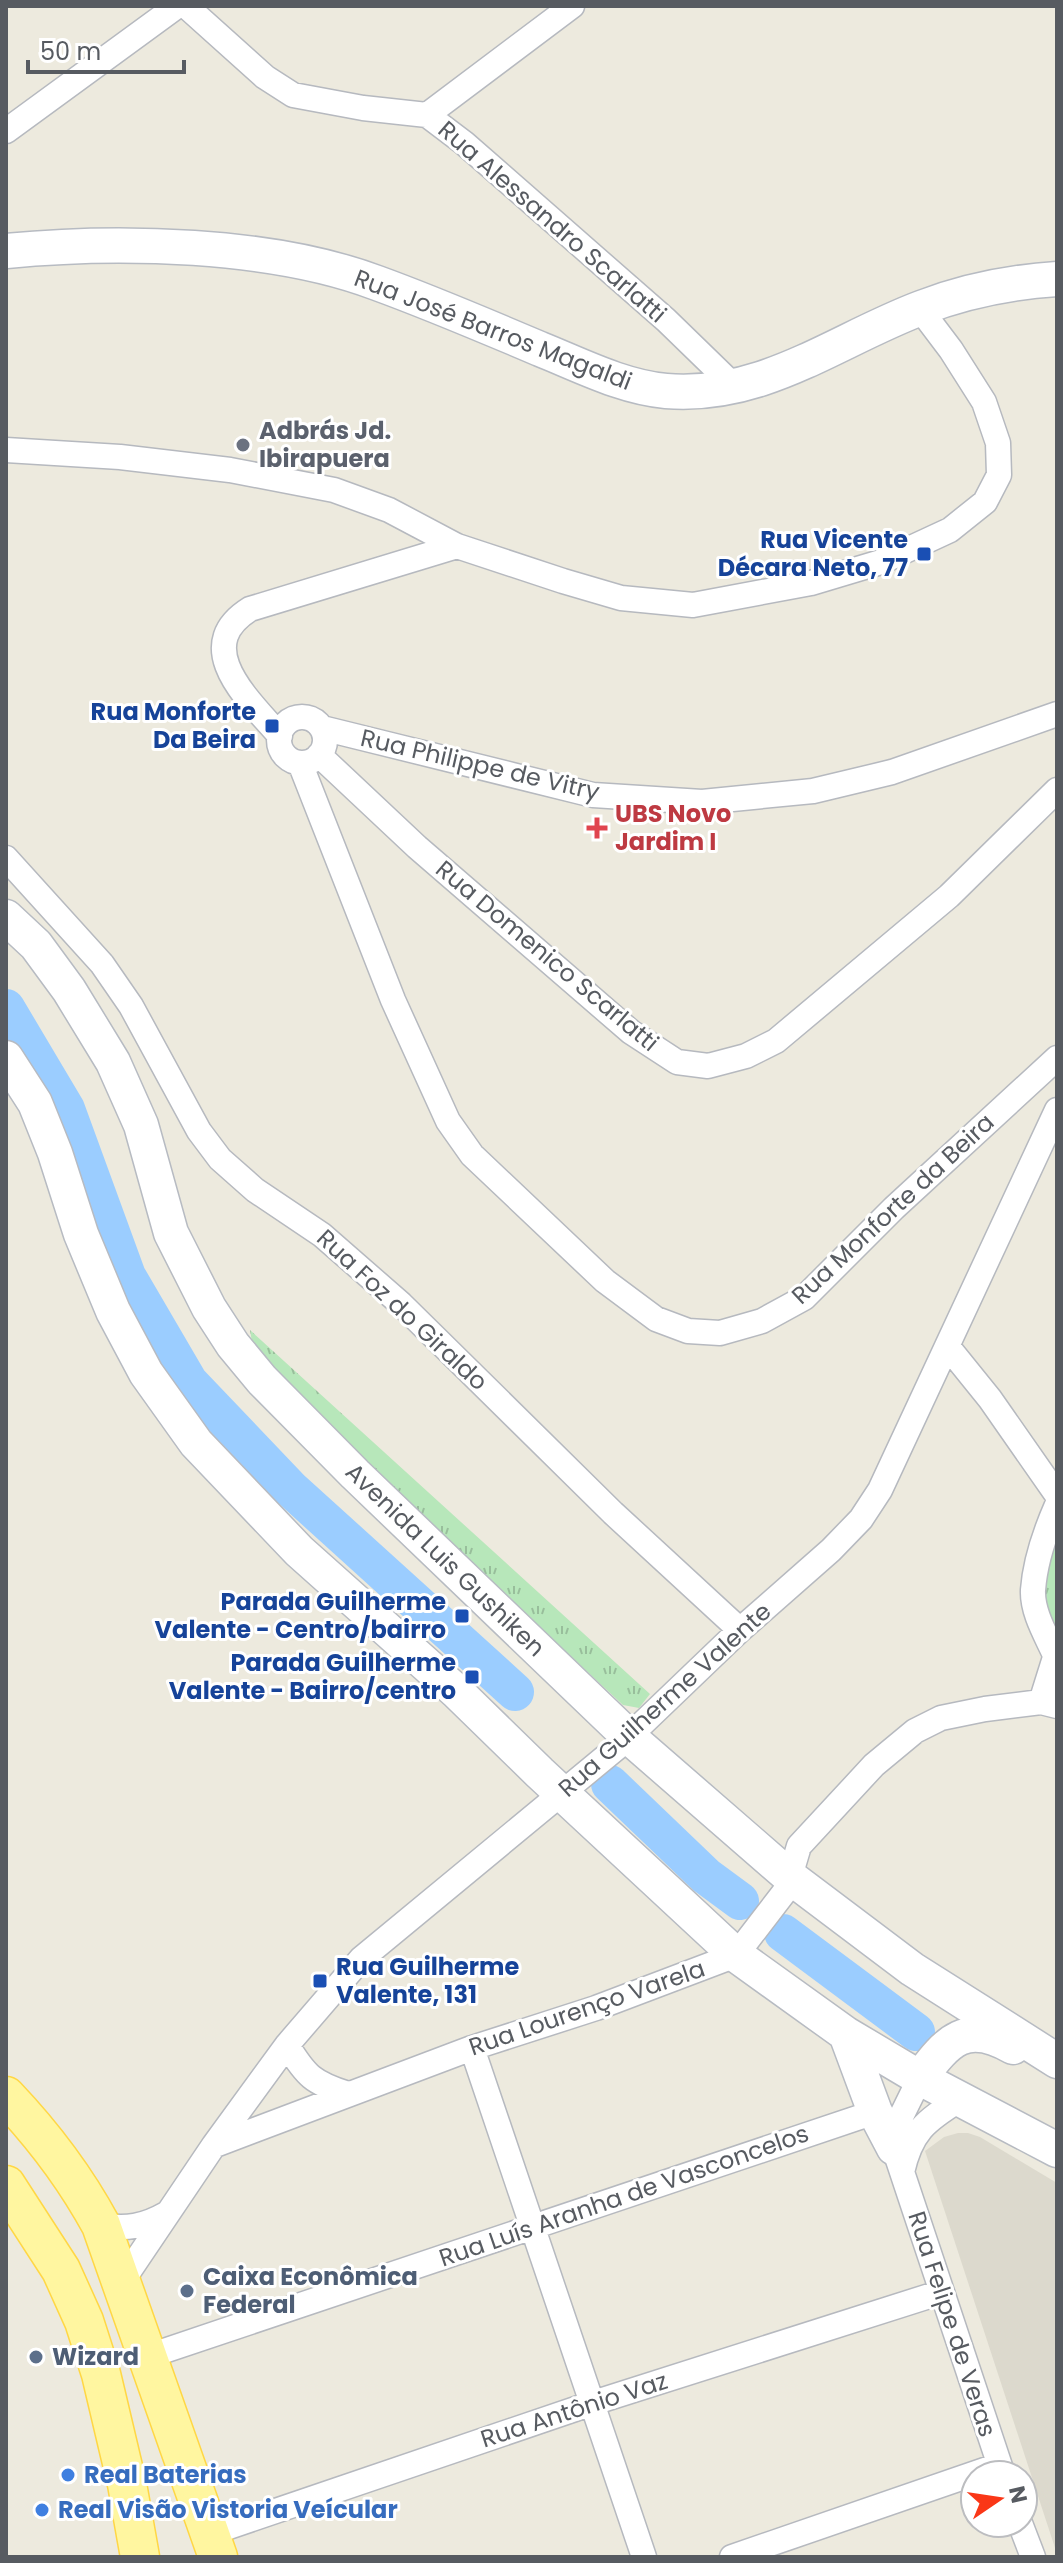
<svg xmlns="http://www.w3.org/2000/svg" width="1063" height="2563" font-family="Poppins,sans-serif">
	<style>
		.education { fill: #dcd9cd }
		.park { fill: url(#park-tufts) }
		.lines { fill: none; stroke-linecap: round; stroke-linejoin: round }
		.river { stroke: #9bcdff; stroke-width: 38 }
		.minor-casing { stroke: #b6b9bf; stroke-width: 27 }
		.secondary-casing { stroke: #b7bbc2; stroke-width: 37 }
		.primary-casing { stroke: #ffd745; stroke-width: 41 }
		.minor { stroke: #fff; stroke-width: 24 }
		.secondary { stroke: #fff; stroke-width: 34 }
		.primary { stroke: #fff6a0; stroke-width: 38 }
		.worship-dot { fill: #6b7280; stroke: #fff; stroke-width: 3 }
		.transit-dot { fill: #1a4fb4; stroke: #fff; stroke-width: 3 }
		.health-dot { fill: #e0444e; stroke: #fff; stroke-width: 3 }
		.service-dot { fill: #5c6f8a; stroke: #fff; stroke-width: 3 }
		.shop-dot { fill: #3f7fe0; stroke: #fff; stroke-width: 3 }
		.labels { text-anchor: middle; stroke-width: 6; stroke-linejoin: round; paint-order: stroke }
		.street-label { font-size: 24px; fill: #575b61; stroke: #fff }
		.worship-label { font-size: 24px; font-weight: bold; fill: #5b616d; stroke: #fff; text-anchor: start }
		.transit-label { font-size: 24px; font-weight: bold; fill: #164399; stroke: #fff; text-anchor: end }
		.health-label { font-size: 24px; font-weight: bold; fill: #be3a42; stroke: #fff; text-anchor: start }
		.service-label { font-size: 24px; font-weight: bold; fill: #4e5e75; stroke: #fff; text-anchor: start }
		.shop-label { font-size: 24px; font-weight: bold; fill: #366cbe; stroke: #fff; text-anchor: start }
	</style>
	<defs>
		<pattern id="park-tufts" width="24" height="20" patternUnits="userSpaceOnUse" patternTransform="scale(2)"><rect width="24" height="20" fill="#b7e7ba"/><path d="M3 7l-1-3M5 7V3M7 7l1-3M15 17l-1-3M17 17v-4M19 17l1-3" fill="none" stroke="#98be9b"/></pattern>
	</defs>
	<rect width="100%" height="100%" fill="#edeade"/>
	<path class="education" d="M958,2133H968L980,2137L1057,2183V2554L925,2151L944,2137Z"/>
	<path class="park" d="M250,1330L650,1694L639,1708L623,1705L307,1411L252,1342Z
		M1057,1530V1634L1039,1588Z"/>
	<g class="lines">
		<path class="river" d="M6,1008L66,1109L127,1276L189,1382L291,1489L515,1692
			M610,1784L706,1876L740,1901
			M783,1933L916,2032"/>
		<defs>
			<path id="minor" d="M186,6L265,77L293,95L363,108L427,115L464,143L666,320L736,388
				M427,115L572,6
				M6,131L177,6
				M6,450L120,457L230,470L334,490L389,510L457,546L563,581L621,598L693,605L811,583L881,562L950,530L985,502L999,475L998,443L984,402L951,350L920,309
				M279 740a23 23 0 1 1 46 0a23 23 0 1 1-46 0Z
				M322,728L593,795L702,802L813,791L892,772L1057,714
				M280,736C250,701 189,647 250,609L457,546
				M319,755L417,847L631,1032L677,1062L708,1066L746,1056L776,1041L949,896L1057,790
				M300,763L393,1000L448,1121L472,1155L605,1281L656,1319L688,1331L720,1333L762,1321L804,1298L894,1208L1057,1058
				M6,858L102,964L131,1006L199,1131L220,1159L255,1190L322,1235L401,1304L613,1513L740,1630
				M948,1347L990,1399L1057,1495
				M1055,1655C1046,1635 1032,1612 1033,1590C1035,1563 1046,1530 1057,1505
				M1041,1702L1057,1651
				M287,2045C306,2076 313,2083 348,2094
				M472,2048L644,2557
				M920,2078L895,2129L894,2148L1003,2475
				M215,2145L472,2048L596,2008L736,1955L786,1890L799,1846L874,1765L915,1731L941,1718L985,1709L1041,1702L1057,1706
				M902,2172C911,2132 925,2121 959,2100
				M101,2225C126,2230 145,2226 166,2214
				M121,2283L214,2145L287,2045L361,1959L620,1745L740,1630L831,1550L861,1519L880,1490L1057,1110
				M146,2357L875,2112
				M1020,2523L1033,2557
				M208,2534L593,2403L942,2292
				M732,2557L999,2465"/>
			<path id="secondary" d="M6,251C117,240 272,243 377,283C432,303 486,326 540,349C580,365 622,387 666,391C763,399 836,340 921,308C965,291 1011,282 1057,279
				M6,917L36,945L69,990L113,1062L141,1125L171,1233L209,1308L233,1345L262,1380L355,1474L629,1737L790,1877L912,1969L1057,2061
				M6,1058L35,1103L55,1153L81,1234L113,1311L146,1373L196,1443L299,1551L457,1692L540,1773L736,1955L846,2034L920,2078L1057,2150
				M846,2034L875,2112L894,2148
				M920,2078C948,2040 966,2020 1013,2047"/>
			<path id="primary" d="M6,2096C44,2136 75,2177 101,2225L218,2557
				M6,2185L61,2270L84,2321L101,2374L127,2484L140,2557"/>
		</defs>
		<use href="#minor" class="minor-casing"/>
		<use href="#secondary" class="secondary-casing"/>
		<use href="#primary" class="primary-casing"/>
		<use href="#minor" class="minor"/>
		<use href="#secondary" class="secondary"/>
		<use href="#primary" class="primary"/>
	</g>
	<circle class="worship-dot" cx="243" cy="445" r="8"/>
	<g class="transit-dot">
		<rect x="916" y="546" width="16" height="16" rx="4"/>
		<rect x="264" y="718" width="16" height="16" rx="4"/>
		<rect x="454" y="1608" width="16" height="16" rx="4"/>
		<rect x="464" y="1669" width="16" height="16" rx="4"/>
		<rect x="312" y="1973" width="16" height="16" rx="4"/>
	</g>
	<path class="health-dot" d="M593 816h8v8h8v8h-8v8h-8v-8h-8v-8h8z"/>
	<g class="service-dot">
		<circle cx="187" cy="2291" r="8"/>
		<circle cx="36" cy="2357" r="8"/>
	</g>
	<g class="shop-dot">
		<circle cx="68" cy="2475" r="8"/>
		<circle cx="42" cy="2510" r="8"/>
	</g>
	<g class="labels">
		<g class="street-label">
			<text transform="translate(552 222) rotate(41)" y="8">Rua Alessandro Scarlatti</text>
			<text transform="translate(493 330) rotate(21)" y="8">Rua José Barros Magaldi</text>
			<text transform="translate(480 765) rotate(13)" y="8">Rua Philippe de Vitry</text>
			<text transform="translate(547 956) rotate(40)" y="8">Rua Domenico Scarlatti</text>
			<text transform="translate(893 1209) rotate(-43)" y="8">Rua Monforte da Beira</text>
			<text transform="translate(402 1310) rotate(43)" y="8">Rua Foz do Giraldo</text>
			<text transform="translate(445 1560) rotate(44)" y="8">Avenida Luis Gushiken</text>
			<text transform="translate(665 1700) rotate(-42)" y="8">Rua Guilherme Valente</text>
			<text transform="translate(587 2008) rotate(-19)" y="8">Rua Lourenço Varela</text>
			<text transform="translate(624 2196) rotate(-19)" y="8">Rua Luís Aranha de Vasconcelos</text>
			<text transform="translate(952 2324) rotate(72)" y="8">Rua Felipe de Veras</text>
			<text transform="translate(574 2410) rotate(-18)" y="8">Rua Antônio Vaz</text>
		</g>
		<g class="worship-label">
			<text x="259" y="439">Adbrás Jd.<tspan x="259" dy="28">Ibirapuera</tspan></text>
		</g>
		<g class="transit-label">
			<text x="908" y="548">Rua Vicente<tspan x="908" dy="28">Décara Neto, 77</tspan></text>
			<text x="256" y="720">Rua Monforte<tspan x="256" dy="28">Da Beira</tspan></text>
			<text x="446" y="1610">Parada Guilherme<tspan x="446" dy="28">Valente - Centro/bairro</tspan></text>
			<text x="456" y="1671">Parada Guilherme<tspan x="456" dy="28">Valente - Bairro/centro</tspan></text>
			<text x="336" y="1975" text-anchor="start">Rua Guilherme<tspan x="336" dy="28">Valente, 131</tspan></text>
		</g>
		<g class="health-label">
			<text x="615" y="822">UBS Novo<tspan x="615" dy="28">Jardim I</tspan></text>
		</g>
		<g class="service-label">
			<text x="203" y="2285">Caixa Econômica<tspan x="203" dy="28">Federal</tspan></text>
			<text x="52" y="2365">Wizard</text>
		</g>
		<g class="shop-label">
			<text x="84" y="2483">Real Baterias</text>
			<text x="58" y="2518">Real Visão Vistoria Veícular</text>
		</g>
	</g>
	<rect width="1063" height="2563" fill="none" stroke="#575b61" stroke-width="16"/>
	<g transform="translate(999 2499) rotate(77)"><circle r="38" fill="#ffffff" stroke="#bcbdc0" stroke-width="2"/>
	<path d="M0-6L14 30L0 20L-14 30Z" fill="#fa3717"/>
	<text y="-12" font-size="22" font-weight="bold" text-anchor="middle" fill="#575b61">N</text>
	</g>
	<path d="M28 60v12h156v-12" fill="none" stroke="#575b61" stroke-width="4"/>
	<text x="40" y="60" font-size="24" fill="#575b61" stroke="#ffffff" stroke-width="6" paint-order="stroke">50 m</text>
</svg>
